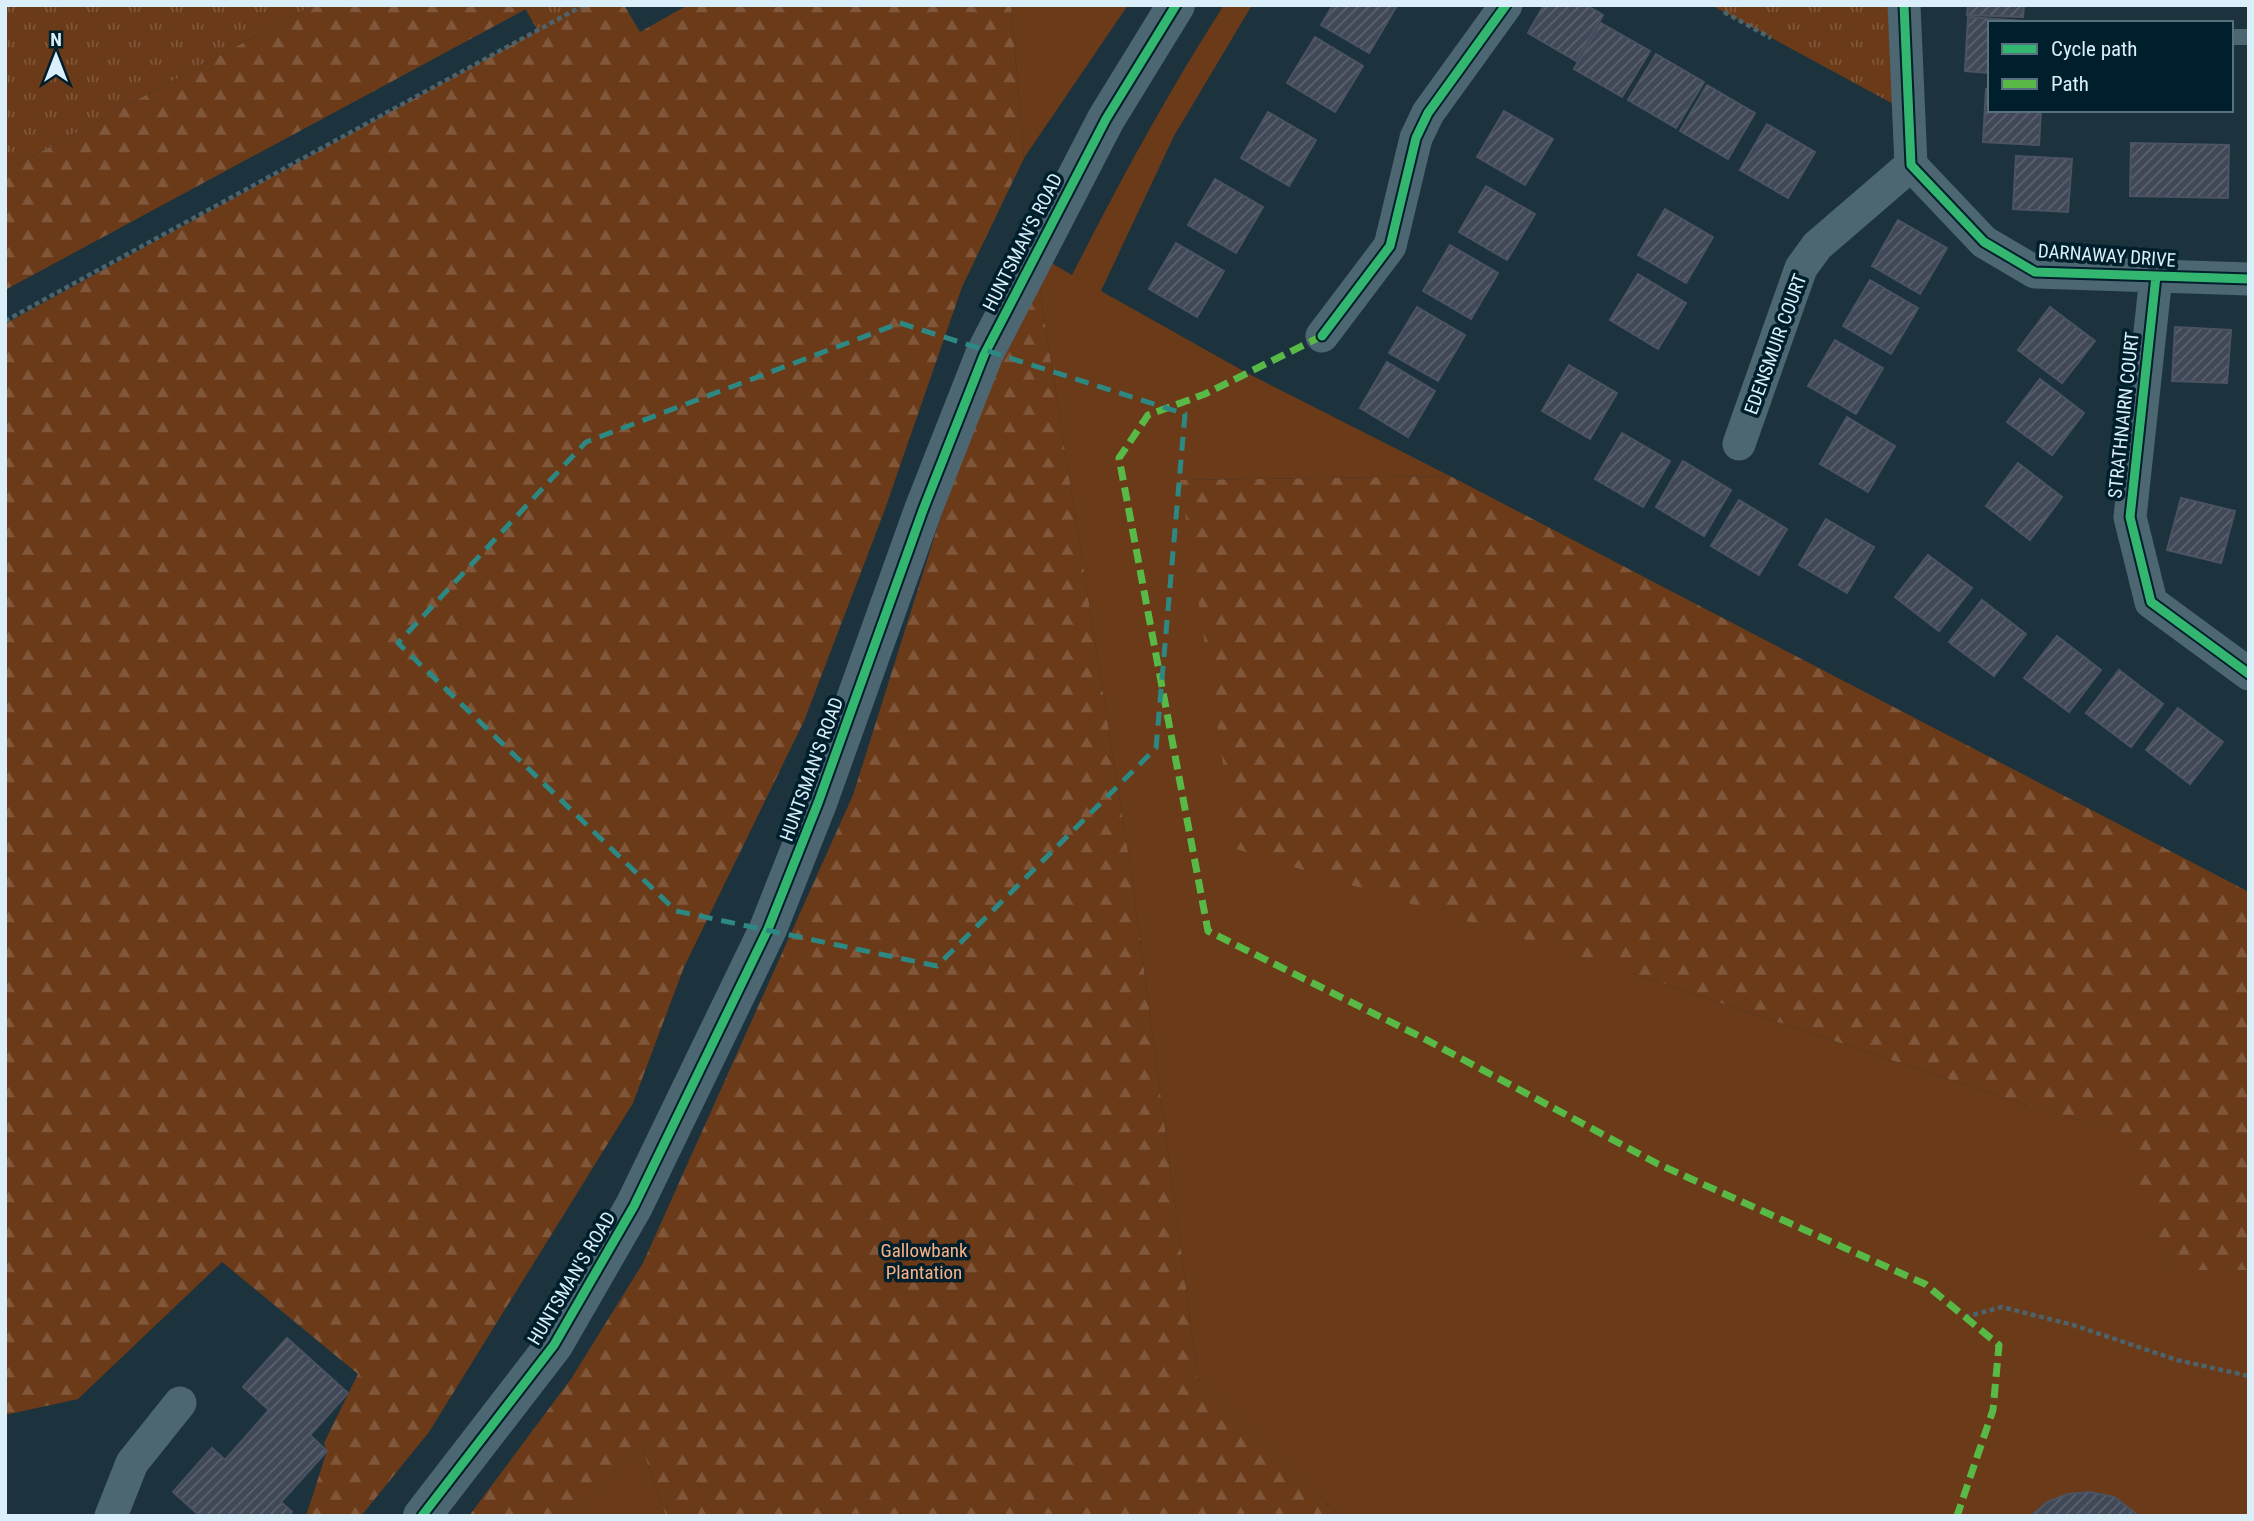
<svg xmlns="http://www.w3.org/2000/svg" width="2254" height="1521" font-family="'Roboto Condensed',sans-serif">
	<style>
		.grass { fill: #6b3a18 }
		.forest { fill: url(#forest-firs) }
		.park { fill: url(#park-tufts) }
		.building { fill: url(#building-hatch); stroke: #4b5363; stroke-width: 2 }
		.lines { fill: none; stroke-linecap: round; stroke-linejoin: round }
		.path { stroke: #4c636c; stroke-width: 4.5; stroke-dasharray: 5 3.5; stroke-linecap: butt }
		.service { stroke: #4c6672; stroke-width: 16 }
		.minor { stroke: #4c6672; stroke-width: 33 }
		.tertiary { stroke: #4c6672; stroke-width: 38 }
		.quiet { stroke: #58b947; stroke-width: 7; stroke-dasharray: 14 7; stroke-linecap: butt }
		.cycleway-casing { stroke: #001f2c; stroke-width: 13 }
		.cycleway { stroke: #33b770; stroke-width: 9 }
		.marked { fill: none; stroke: #2d8883; stroke-width: 5; stroke-dasharray: 14 9; stroke-linejoin: round }
		.labels { text-anchor: middle; stroke-width: 7; stroke-linejoin: round; paint-order: stroke }
		.street-label { font-size: 19px; fill: #daeffa; stroke: #001f2c }
		.park-label { font-size: 19px; fill: #fbaf85; stroke: #001f2c }
	</style>
	<defs>
		<pattern id="forest-firs" width="22" height="20" patternUnits="userSpaceOnUse" patternTransform="scale(1.75)"><rect width="22" height="20" fill="#6b3a18"/><path d="M5 1l3.5 6h-7zM16 11l3.5 6h-7z" fill="#80573a"/></pattern>
		<pattern id="park-tufts" width="24" height="20" patternUnits="userSpaceOnUse" patternTransform="scale(1.75)"><rect width="24" height="20" fill="#6b3a18"/><path d="M3 7l-1-3M5 7V3M7 7l1-3M15 17l-1-3M17 17v-4M19 17l1-3" fill="none" stroke="#80573a"/></pattern>
		<pattern id="building-hatch" width="6" height="6" patternUnits="userSpaceOnUse" patternTransform="scale(1.75)"><rect width="6" height="6" fill="#404857"/><path d="M-1 1l2-2M0 6l6-6M5 7l2-2" fill="none" stroke="#5b6370"/></pattern>
	</defs>
	<rect width="100%" height="100%" fill="#1c333d"/>
	<path class="grass" d="M1011,5H1128L1024,158Z
		M1224,5H1252L1174,136L1101,291L1247,373L1450,476L1180,480L1632,973L2001,1097L2122,1132L2169,1270H2249V1516H1347L1332,1509L1198,1379L1131,871L1034,253L1072,275C1119,183 1168,92 1224,5Z
		M641,1445L666,1516H569Z"/>
	<path class="forest" d="M313,5H523L526,9L5,290V171Z
		M584,5H624L640,32L688,5H1011L1024,158L962,287L884,512L804,721L684,967L633,1103L429,1432L361,1516H306L327,1451L324,1443L358,1374L222,1262L78,1399L5,1415V324Z
		M1034,253L1131,871L1198,1379L1332,1509L1347,1516H666L641,1445L569,1516H469L571,1379L643,1263L853,795L940,519Z
		M1450,476L2249,892V1270H2169L2121,1132L2001,1097L1632,973L1236,849L1180,480Z"/>
	<path class="park" d="M5,5H313L5,171Z
		M523,5H584L538,31Z
		M1711,5H1904L1908,112Z"/>
	<path class="building" d="M1333,5H1393L1396,7L1369,53L1321,25Z
		M1544,5H1586L1603,15L1576,61L1528,33Z
		M1968,5H2024L2023,17L1967,15Z
		M1968,17L2024,21L1990,23V73L1965,71Z
		M1601,23L1650,51L1622,97L1574,69Z
		M1315,37L1363,66L1335,112L1287,83Z
		M1656,54L1704,82L1676,128L1628,100Z
		M1707,85L1755,113L1728,159L1680,131Z
		M1986,89H1990V110H2041L2039,145L1983,142Z
		M1504,111L1553,139L1525,185L1477,157Z
		M1268,112L1316,140L1289,186L1241,158Z
		M1767,124L1815,152L1788,198L1740,170Z
		M2131,143L2229,145L2228,198L2130,196Z
		M2016,156L2072,159L2068,212L2013,209Z
		M1215,179L1263,207L1236,253L1188,225Z
		M1486,186L1535,214L1507,260L1459,232Z
		M1665,209L1713,237L1686,283L1638,255Z
		M1898,220L1947,248L1920,294L1872,266Z
		M1176,243L1224,271L1197,317L1149,289Z
		M1450,245L1498,273L1471,319L1423,291Z
		M1638,274L1686,303L1658,349L1610,320Z
		M1870,280L1918,308L1891,354L1843,326Z
		M1417,307L1465,335L1438,381L1389,353Z
		M2050,307L2095,341L2062,383L2018,350Z
		M2175,327L2231,330L2227,383L2172,381Z
		M1835,340L1883,368L1856,414L1808,386Z
		M1387,362L1435,391L1408,437L1360,408Z
		M1569,365L1617,393L1590,439L1542,411Z
		M2040,379L2084,413L2052,455L2007,422Z
		M1847,417L1895,446L1868,492L1820,464Z
		M1622,433L1670,461L1643,507L1595,479Z
		M1683,461L1731,490L1704,536L1656,507Z
		M2018,463L2062,497L2030,540L1986,506Z
		M2181,498L2235,511L2221,563L2167,550Z
		M1739,500L1787,529L1759,575L1711,546Z
		M1826,519L1874,547L1847,593L1799,565Z
		M1928,555L1972,588L1939,631L1895,597Z
		M1982,600L2026,634L1994,676L1949,642Z
		M2057,636L2101,670L2069,712L2024,678Z
		M2119,670L2163,704L2131,747L2086,713Z
		M2178,708L2223,742L2190,784L2146,750Z
		M287,1338L348,1393L310,1435L327,1451L281,1502L292,1512L289,1516H200L173,1492L212,1448L225,1460L269,1410L243,1387Z
		M2090,1492L2114,1497L2139,1516H2031L2047,1502L2068,1494Z"/>
	<g class="lines">
		<path class="path" d="M1724,12L1771,38
			M5,321L584,5
			M1965,1317L2002,1307L2073,1325L2177,1360L2249,1376"/>
		<path class="service" d="M2231,37H2249"/>
		<path class="minor" d="M1904,5L1911,165L1984,242L2035,272L2249,279
			M2156,276L2130,517L2151,602L2249,674
			M1322,336L1390,246L1416,138L1428,113L1506,5
			M1739,444L1801,268L1817,246L1911,165
			M111,1516L132,1463L180,1403"/>
		<path class="tertiary" d="M422,1516L554,1345L634,1206L768,929L818,803L923,510L984,355L1106,119L1176,5"/>
		<path class="quiet" d="M1322,336L1205,394L1148,415L1119,458L1208,931L1423,1038L1658,1164L1925,1284L1999,1345L1993,1410L1957,1516"/>
		<defs>
			<path id="cycleway" d="M1904,5L1911,165L1984,242L2035,272L2249,279
				M2156,276L2130,517L2151,602L2249,674
				M1322,336L1390,246L1416,138L1428,113L1506,5
				M422,1516L554,1345L634,1206L768,929L818,803L923,510L984,355L1106,119L1176,5"/>
		</defs>
		<use href="#cycleway" class="cycleway-casing"/>
		<use href="#cycleway" class="cycleway"/>
	</g>
	<path class="marked" d="M900,323L1185,414L1156,748L937,966L676,911L398,643L586,442Z"/>
	<g class="labels">
		<g class="street-label">
			<text transform="translate(1022 242) rotate(-63)" y="7">HUNTSMAN'S ROAD</text>
			<text transform="translate(2107 255) rotate(4)" y="7">DARNAWAY DRIVE</text>
			<text transform="translate(1775 344) rotate(-70)" y="7">EDENSMUIR COURT</text>
			<text transform="translate(2123 415) rotate(-84)" y="7">STRATHNAIRN COURT</text>
			<text transform="translate(811 769) rotate(-70)" y="7">HUNTSMAN'S ROAD</text>
			<text transform="translate(571 1278) rotate(-59)" y="7">HUNTSMAN'S ROAD</text>
		</g>
		<g class="park-label">
			<text x="924" y="1257">Gallowbank<tspan x="924" dy="22">Plantation</tspan></text>
		</g>
	</g>
	<rect width="2254" height="1521" fill="none" stroke="#daeffa" stroke-width="14"/>
	<rect x="1988" y="21" width="245" height="91" fill="#001f2c" stroke="#57727e" stroke-width="2"/>
	<rect x="2002" y="44" width="35" height="10" fill="#33b770" stroke="#57727e" stroke-width="2"/>
	<text x="2051" y="56" font-size="21" fill="#daeffa">Cycle path</text>
	<rect x="2002" y="79" width="35" height="10" fill="#58b947" stroke="#57727e" stroke-width="2"/>
	<text x="2051" y="91" font-size="21" fill="#daeffa">Path</text>
	<g transform="translate(56 56)" stroke="#001f2c" stroke-width="5" paint-order="stroke">
	<path d="M0-5L12 26L0 18L-12 26Z" fill="#daeffa"/>
	<text y="-10" font-size="19" font-weight="bold" text-anchor="middle" fill="#daeffa">N</text>
	</g>
</svg>
